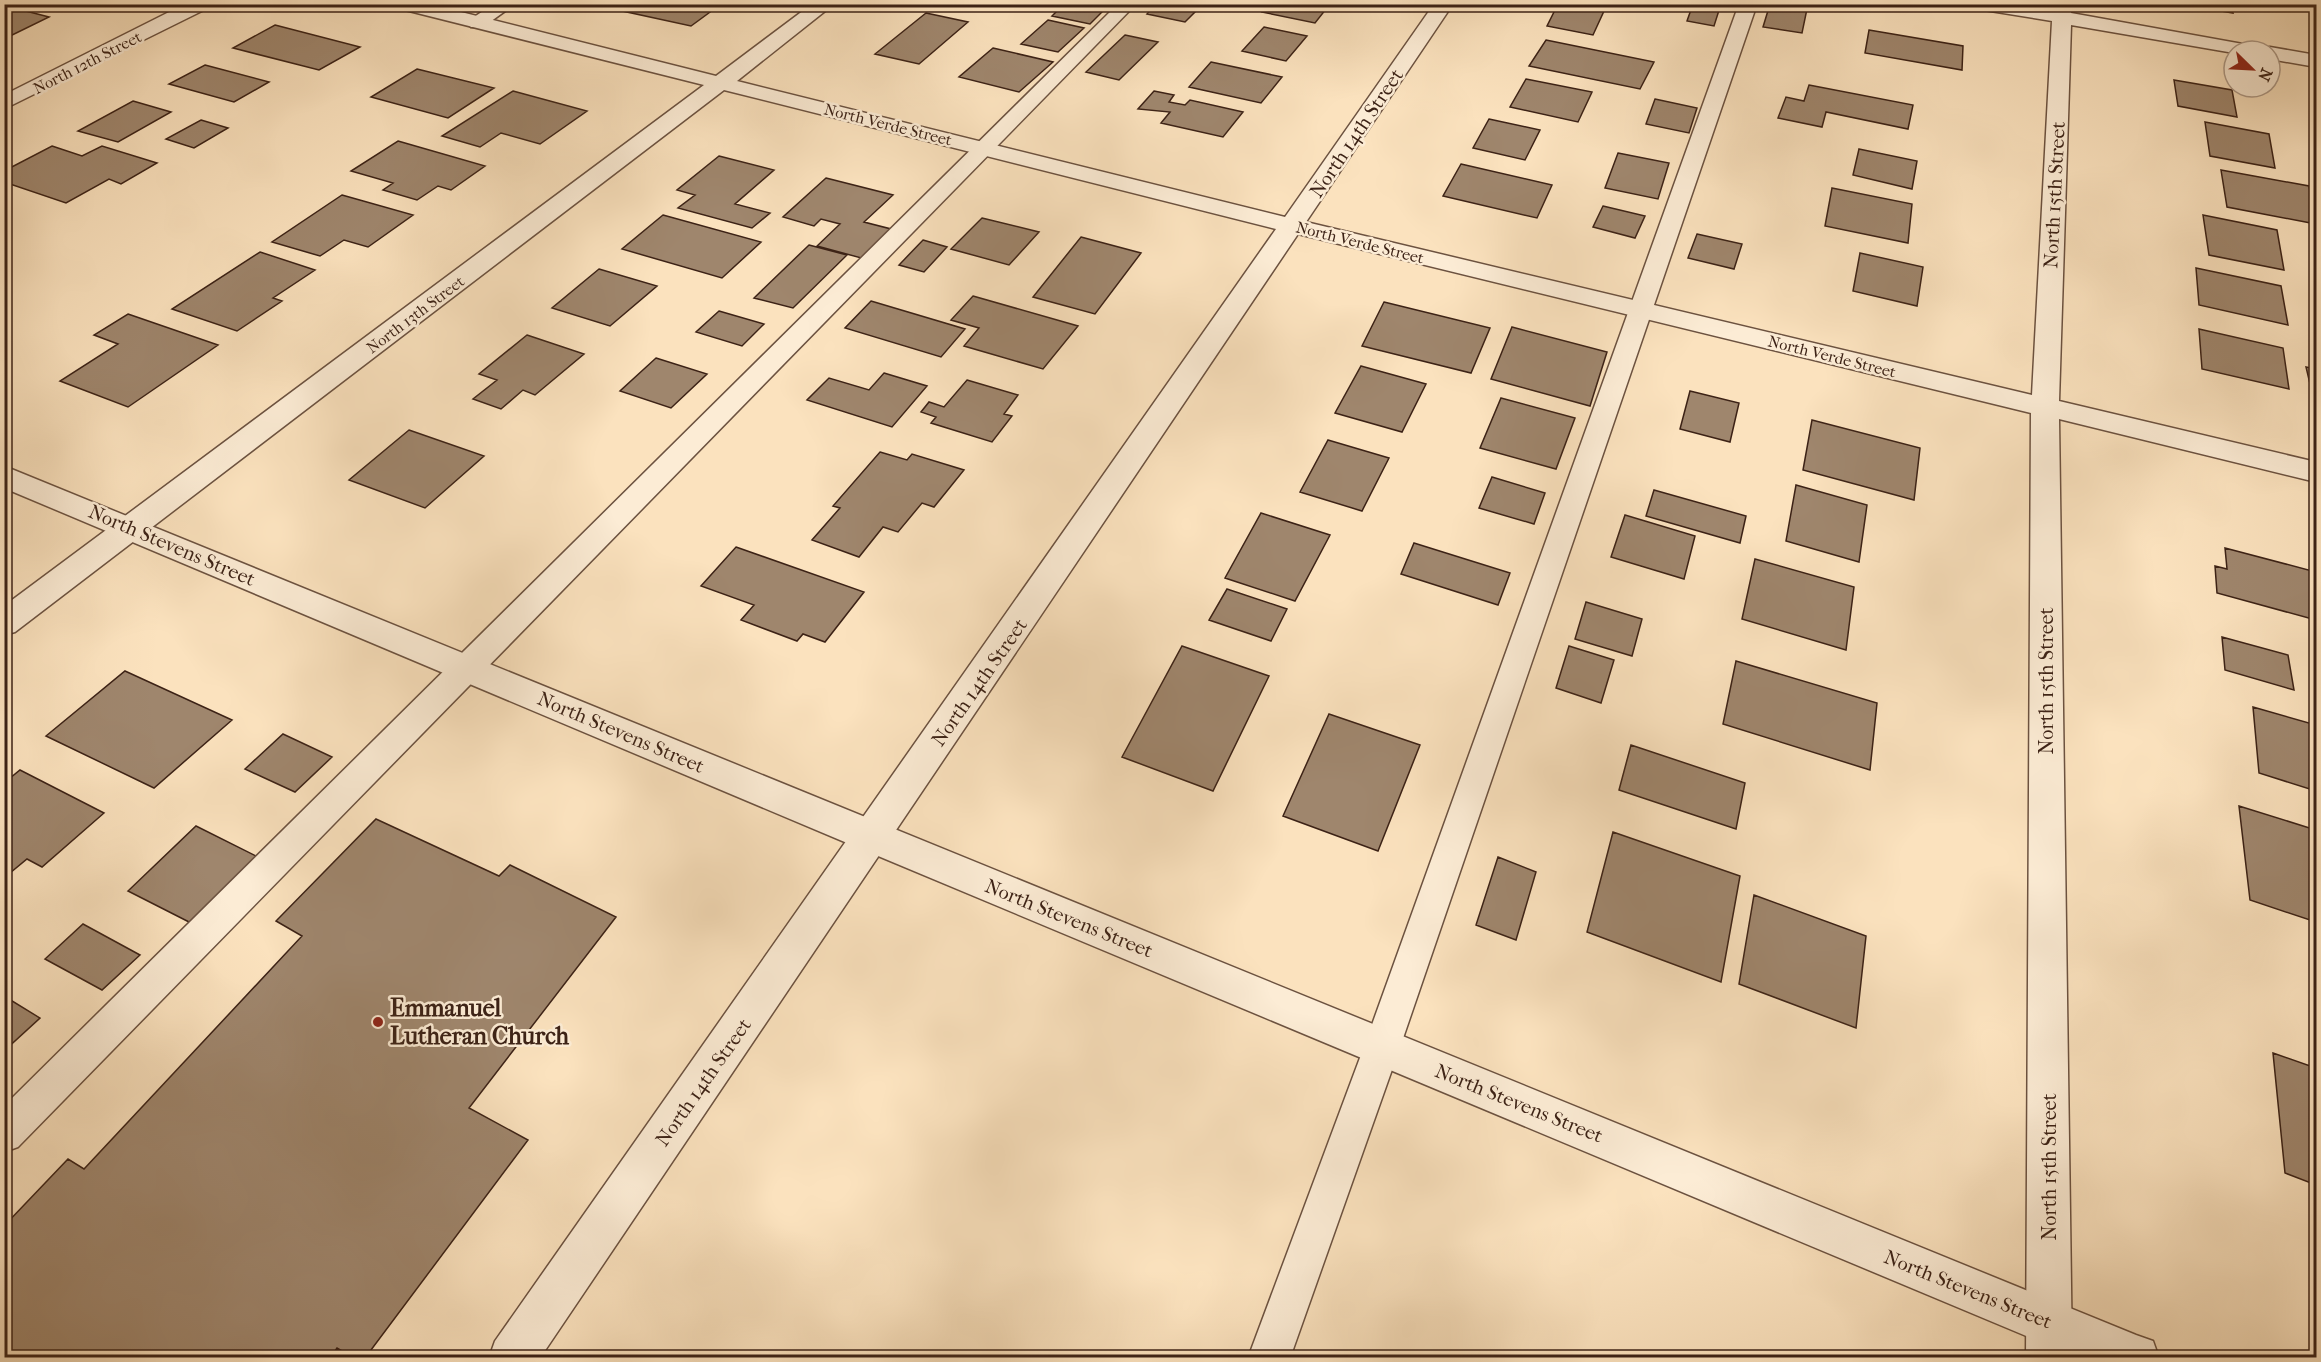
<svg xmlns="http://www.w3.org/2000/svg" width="2321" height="1362" font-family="'IM FELL French Canon',serif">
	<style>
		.building { fill: #9f866d; stroke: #3c2216; stroke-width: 1.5 }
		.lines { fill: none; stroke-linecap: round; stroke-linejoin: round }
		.service-casing { stroke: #6c5240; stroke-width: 3 }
		.minor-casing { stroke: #6c5240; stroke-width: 3 }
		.tertiary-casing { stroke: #6c5240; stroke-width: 3 }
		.service { fill: #fcecd5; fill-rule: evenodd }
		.minor { fill: #fcecd5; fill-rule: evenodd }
		.tertiary { fill: #fcecd5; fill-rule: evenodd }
		.poi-dot { fill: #8f2418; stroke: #fcecd5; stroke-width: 2 }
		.labels { text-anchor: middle; stroke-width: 5; stroke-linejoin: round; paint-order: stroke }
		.far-street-label { font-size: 16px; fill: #3c2216; stroke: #fcecd5 }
		.street-label { font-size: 20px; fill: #3c2216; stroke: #fcecd5 }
		.near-poi-label { font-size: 24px; font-weight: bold; fill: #3c2216; stroke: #fcecd5; text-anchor: start }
	</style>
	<rect width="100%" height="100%" fill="#fbe2be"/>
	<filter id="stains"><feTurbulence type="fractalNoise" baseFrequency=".00333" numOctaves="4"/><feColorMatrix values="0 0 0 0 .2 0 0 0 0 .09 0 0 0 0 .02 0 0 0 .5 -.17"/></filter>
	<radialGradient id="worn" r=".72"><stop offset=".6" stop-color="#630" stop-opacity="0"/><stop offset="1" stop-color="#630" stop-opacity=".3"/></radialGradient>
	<path class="building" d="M608,4H721L691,26L604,7Z
		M1064,4H1105L1109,5L1090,24L1052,16Z
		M1156,4H1194L1201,6L1185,22L1147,14Z
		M1269,4H1330L1315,23L1262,12Z
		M1558,4H1565L1604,11L1593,35L1547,26Z
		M1693,4H1721L1714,26L1687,21Z
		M1770,4L1807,9L1802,33L1763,27Z
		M2181,4H2231L2233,13Z
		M18,9L49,17L4,39V16Z
		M926,13L968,22L919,64L875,54Z
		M1048,20L1084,28L1058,52L1021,44Z
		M275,25L360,47L319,70L233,48Z
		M1264,27L1307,36L1286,61L1242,51Z
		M1869,30L1963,46L1962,70L1865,53Z
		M1125,35L1158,42L1119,80L1086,72Z
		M1546,40L1654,62L1640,89L1529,66Z
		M993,48L1053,62L1019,92L959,77Z
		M1211,62L1282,77L1261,103L1189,87Z
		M205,65L269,82L234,102L169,84Z
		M417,69L494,88L448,118L371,97Z
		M1526,79L1592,92L1578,122L1510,107Z
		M2174,80L2232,90L2237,117L2178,106Z
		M1809,85L1913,105L1908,129L1826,112L1822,127L1778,118L1786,97L1804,101Z
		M513,91L587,111L540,144L501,133L480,147L442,136Z
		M1154,91L1174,95L1169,102L1185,105L1190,100L1243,112L1223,137L1161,123L1170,112L1138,109Z
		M1655,99L1697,108L1689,133L1646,124Z
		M133,101L171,112L118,142L78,131Z
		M1489,119L1540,130L1525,160L1473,148Z
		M201,120L228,128L194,148L166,139Z
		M2205,122L2269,134L2275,168L2210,156Z
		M398,141L485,166L451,190L438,186L417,200L383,190L393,183L351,171Z
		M52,146L82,156L102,146L157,163L121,184L109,179L66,203L4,182V171Z
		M1859,149L1917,161L1912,189L1853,175Z
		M1618,153L1669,163L1658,199L1605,188Z
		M719,156L774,170L735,204L770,213L752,228L678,208L695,195L677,190Z
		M1461,164L1552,185L1537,218L1443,196Z
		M2221,170L2309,186L2316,224L2227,207Z
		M826,178L893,195L864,222L895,230L865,259L817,246L840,224L821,219L814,226L783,217Z
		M1832,188L1912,204L1908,243L1825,226Z
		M342,195L413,215L368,247L344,240L320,256L272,242Z
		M1603,206L1645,216L1635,238L1593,227Z
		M663,215L761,242L722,278L622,249Z
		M2203,215L2277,230L2284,270L2209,255Z
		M982,218L1039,232L1009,265L951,249Z
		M1697,234L1742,244L1734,269L1688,258Z
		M1081,237L1141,253L1095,314L1033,297Z
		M923,240L947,247L924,272L899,265Z
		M809,245L847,255L793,308L754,298Z
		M260,252L315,270L273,298L282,301L237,331L172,309Z
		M1860,253L1923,267L1917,306L1853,291Z
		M2196,268L2281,286L2288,325L2199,305Z
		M599,269L657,286L610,326L552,308Z
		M973,296L1078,326L1043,369L964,346L979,328L951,320Z
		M871,301L965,329L941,357L845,328Z
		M1384,302L1490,328L1471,373L1362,346Z
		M719,311L764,324L742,346L696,332Z
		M128,314L218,345L128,407L60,381L118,344L94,335Z
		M1512,327L1607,352L1590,406L1491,379Z
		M2199,329L2283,348L2289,389L2202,369Z
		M527,335L584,354L535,395L523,390L501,409L473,399L497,380L479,374Z
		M656,358L707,374L671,408L620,391Z
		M1361,366L1426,384L1402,432L1335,413Z
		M2306,367L2316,369V405H2315Z
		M884,373L927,386L892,427L807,400L829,378L869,390Z
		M967,380L1018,395L1004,414L1012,416L992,442L931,423L936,417L921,412L929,402L944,407Z
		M1690,391L1739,403L1730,442L1680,429Z
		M1501,398L1575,418L1556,469L1480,448Z
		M1812,420L1920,448L1914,500L1803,470Z
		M409,430L484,456L425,508L349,480Z
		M1328,440L1389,458L1362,511L1300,492Z
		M880,452L907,460L912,454L964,470L934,507L922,503L898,532L883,527L859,557L812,540L840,508L833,506Z
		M1492,477L1545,493L1534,524L1479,508Z
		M1796,485L1867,505L1859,562L1786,541Z
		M1654,490L1746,516L1740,543L1646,516Z
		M1261,513L1330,535L1295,601L1225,578Z
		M1625,515L1695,536L1684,579L1611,557Z
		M1414,543L1510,573L1498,605L1401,574Z
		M736,547L864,592L825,642L803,634L797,641L741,620L754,605L701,586Z
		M2225,548L2316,572V620L2217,593L2215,566L2227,569Z
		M1755,559L1854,587L1846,650L1742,619Z
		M1227,589L1287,609L1271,641L1209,620Z
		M1586,602L1642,619L1632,656L1575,639Z
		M2222,637L2288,655L2294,690L2225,670Z
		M1182,646L1269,676L1213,791L1122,757Z
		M1569,646L1614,660L1601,703L1556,688Z
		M1736,661L1877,703L1870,770L1723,724Z
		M125,671L232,720L154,788L46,736Z
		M2253,707L2316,725V791L2259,773Z
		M1329,714L1420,745L1378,851L1283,816Z
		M283,734L332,757L295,792L245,769Z
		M1631,745L1745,783L1736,829L1619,790Z
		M20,770L104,813L42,867L27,859L4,878V783Z
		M2239,806L2316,830V922L2250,900Z
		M376,819L499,876L510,865L616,917L469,1108L528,1140L365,1358H354L337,1348L330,1358H4V1226L68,1159L84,1169L302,936L276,921Z
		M196,826L260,858L193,924L128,891Z
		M1613,832L1740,876L1721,982L1587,932Z
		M1498,857L1536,872L1516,940L1476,925Z
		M1754,895L1866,936L1856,1028L1739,984Z
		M83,924L140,955L102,990L45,959Z
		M4,996L40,1018L4,1051Z
		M2273,1053L2316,1068V1185L2285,1173Z"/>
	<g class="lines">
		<defs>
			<path id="service" d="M494,4H515L483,27H471L468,23L471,19Z
				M1118,4H1136L18,1147L4,1152V1106Z
				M1739,4H1757L1400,1047L1290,1358H1248L1364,1047Z"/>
			<path id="minor" d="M185,4H210L208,8L4,109V95Z
				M395,4H429L716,76L812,4H834L737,81L1285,217L1434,4H1453L1306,222L2032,395L2052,21L1984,10L1977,8L1975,4H2021L2052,10V4H2072L2071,13L2265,48L2270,47L2316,55V67L2270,59V51H2234V53L2071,25L2059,401L2316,462V482L2059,419L2072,1358H2026L2031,413L1298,234L540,1358H489L495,1341L1276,229L724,90L15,632L4,635V606L704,85L397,8Z"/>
			<path id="tertiary" d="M4,466L2136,1335L2153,1341L2159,1358H2079L859,848L4,488Z"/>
		</defs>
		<use href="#service" class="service-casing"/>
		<use href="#minor" class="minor-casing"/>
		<use href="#tertiary" class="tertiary-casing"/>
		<use href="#service" class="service"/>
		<use href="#minor" class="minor"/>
		<use href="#tertiary" class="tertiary"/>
	</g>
	<circle class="poi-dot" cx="378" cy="1022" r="6"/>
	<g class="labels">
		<g class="far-street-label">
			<text transform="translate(87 62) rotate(-27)" y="6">North 12th Street</text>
			<text transform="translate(888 124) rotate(14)" y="6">North Verde Street</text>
			<text transform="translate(1360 242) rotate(14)" y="6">North Verde Street</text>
			<text transform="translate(415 314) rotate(-37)" y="6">North 13th Street</text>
			<text transform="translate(1832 356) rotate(14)" y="6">North Verde Street</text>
		</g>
		<g class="street-label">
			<text transform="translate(1356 133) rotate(-56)" y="7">North 14th Street</text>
			<text transform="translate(2054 195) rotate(-87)" y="7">North 15th Street</text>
			<text transform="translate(172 545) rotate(23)" y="7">North Stevens Street</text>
			<text transform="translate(2046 681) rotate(-90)" y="7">North 15th Street</text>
			<text transform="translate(979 682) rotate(-55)" y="7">North 14th Street</text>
			<text transform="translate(621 732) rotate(23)" y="7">North Stevens Street</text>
			<text transform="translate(1069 918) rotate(22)" y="7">North Stevens Street</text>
			<text transform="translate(703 1082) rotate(-55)" y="7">North 14th Street</text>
			<text transform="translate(1519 1103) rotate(22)" y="7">North Stevens Street</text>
			<text transform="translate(2049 1167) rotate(-90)" y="7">North 15th Street</text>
			<text transform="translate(1968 1289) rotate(22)" y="7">North Stevens Street</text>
		</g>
		<g class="near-poi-label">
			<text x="390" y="1016">Emmanuel<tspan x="390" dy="28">Lutheran Church</tspan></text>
		</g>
	</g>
	<rect width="2321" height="1362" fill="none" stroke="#fbe2be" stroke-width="24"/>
	<rect x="6" y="6" width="2309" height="1350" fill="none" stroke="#3c2216" stroke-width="3"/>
	<rect x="12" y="12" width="2297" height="1338" fill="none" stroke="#3c2216" stroke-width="1.5"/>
	<g transform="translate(2252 69) rotate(114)"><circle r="28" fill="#fcecd5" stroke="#af9b89" stroke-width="1.5"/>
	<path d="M0-4.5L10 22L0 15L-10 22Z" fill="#8f2418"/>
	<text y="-9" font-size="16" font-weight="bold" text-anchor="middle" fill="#3c2216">N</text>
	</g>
	<rect width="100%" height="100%" filter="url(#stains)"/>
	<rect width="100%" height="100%" fill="url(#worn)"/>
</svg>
